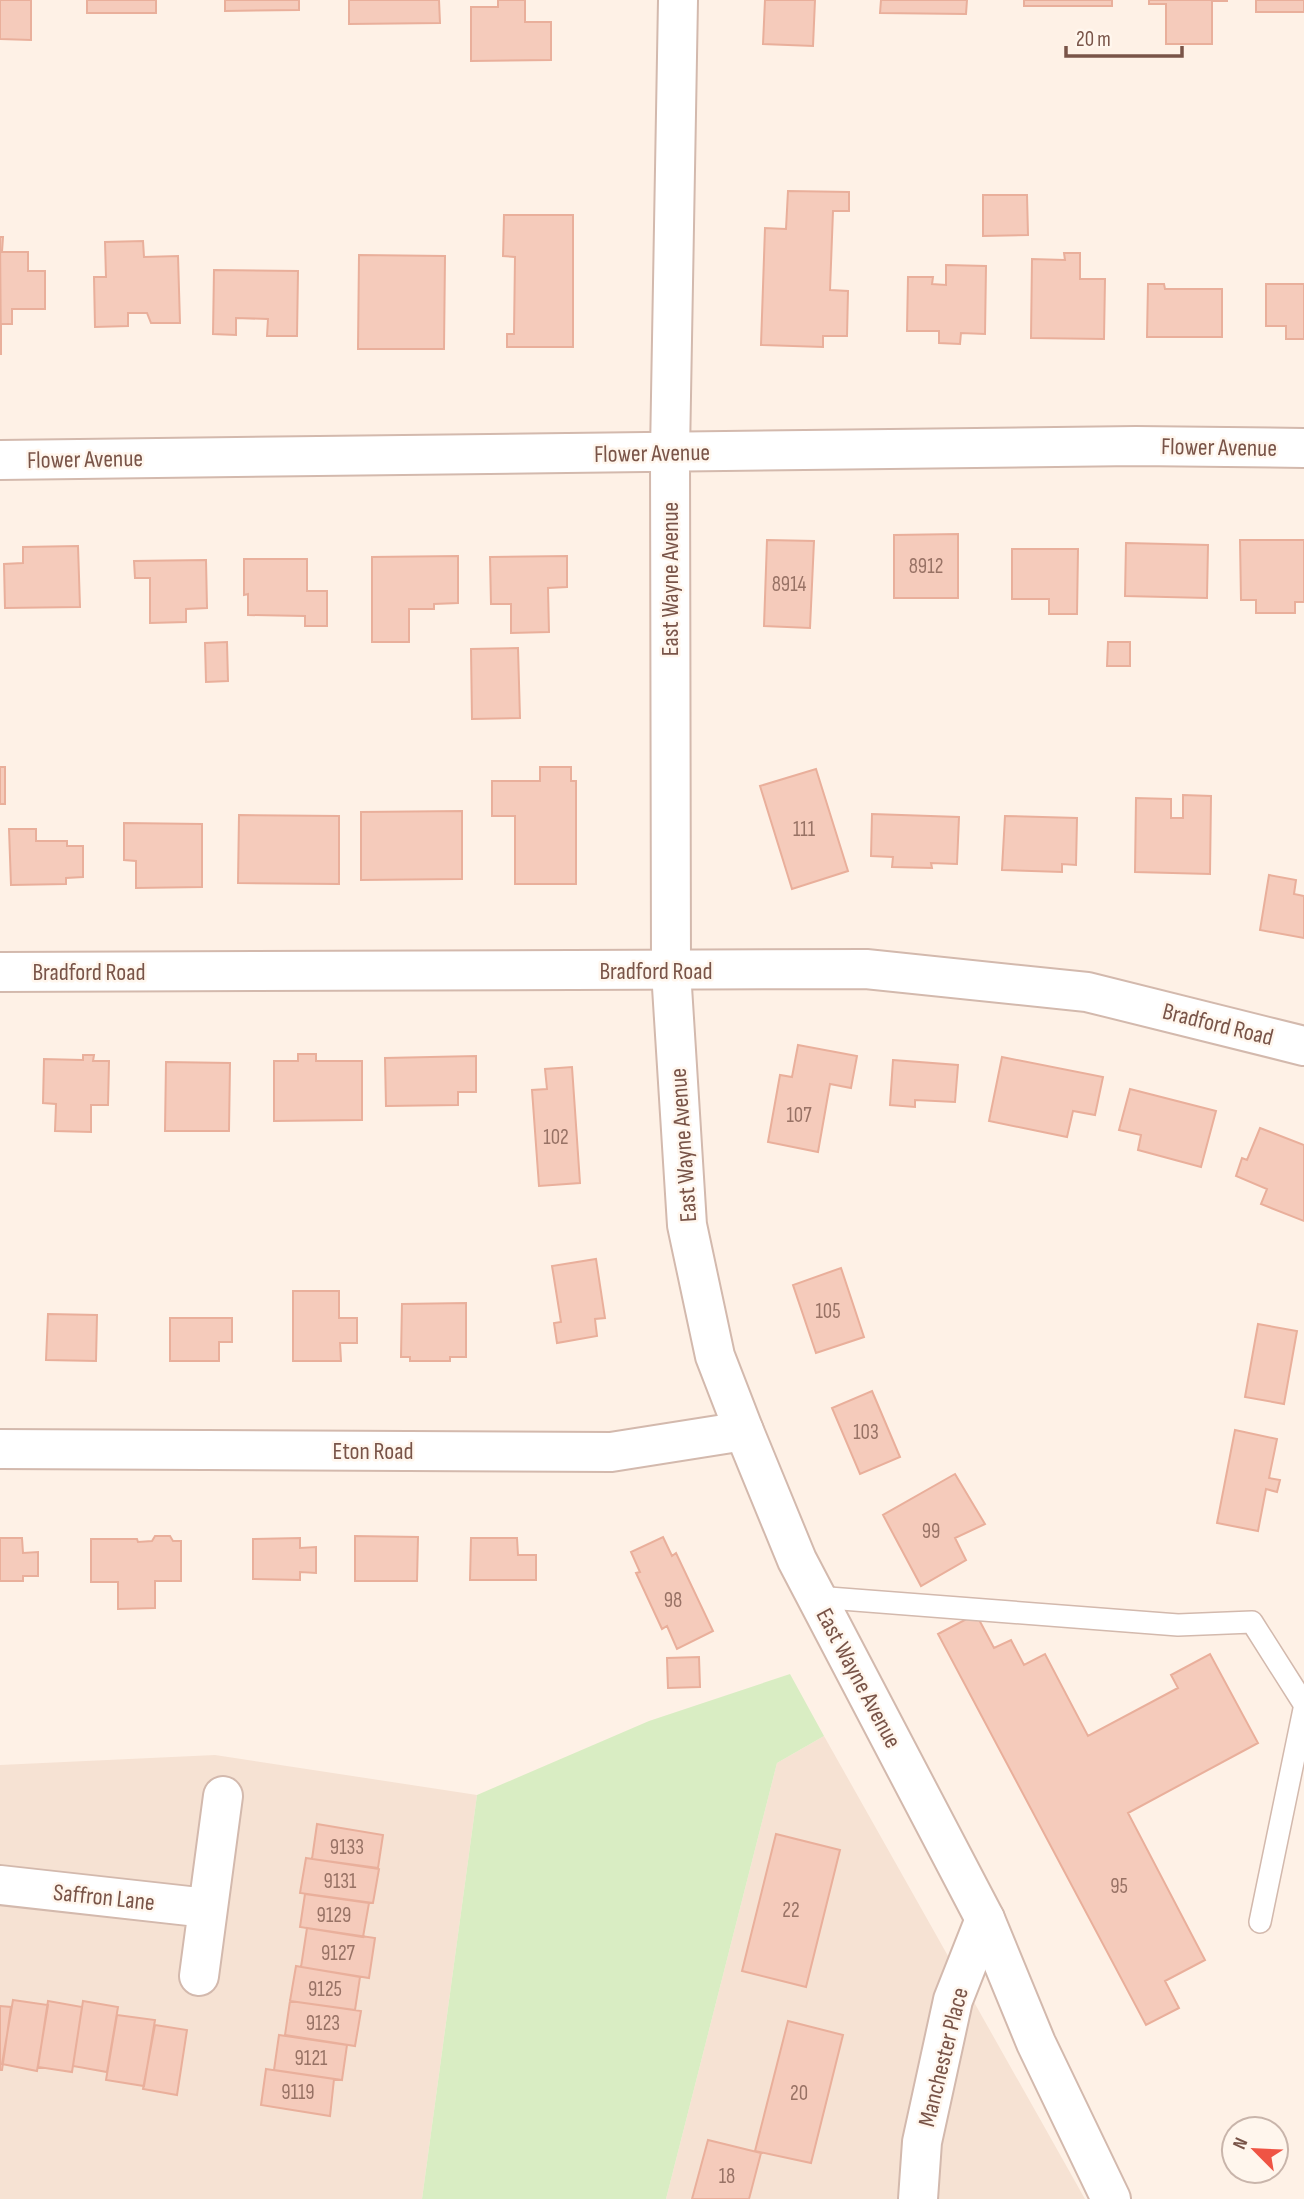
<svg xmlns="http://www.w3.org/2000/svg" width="1304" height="2199" font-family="'Sofia Sans Condensed',sans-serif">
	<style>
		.residential { fill: #f6e2d3 }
		.green { fill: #d9edc3 }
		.building { fill: #f5cbbb; stroke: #e9af9b; stroke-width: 2 }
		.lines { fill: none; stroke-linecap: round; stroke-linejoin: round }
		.service-casing { stroke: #d3b9ad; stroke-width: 24 }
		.minor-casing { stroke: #d3b9ad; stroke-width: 42 }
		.tertiary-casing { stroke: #d3b9ad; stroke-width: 42 }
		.service { stroke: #fff; stroke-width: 21 }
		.minor { stroke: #fff; stroke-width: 38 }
		.tertiary { stroke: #fff; stroke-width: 38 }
		.labels { text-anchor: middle; stroke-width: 5; stroke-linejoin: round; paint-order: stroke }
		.number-label { font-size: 21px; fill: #987265 }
		.street-label { font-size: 24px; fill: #795448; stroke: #fff6ed }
	</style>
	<rect width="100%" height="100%" fill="#fef1e6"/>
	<path class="residential" d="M824,1736L1085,2199H666L777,1763Z
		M215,1755L477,1795L422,2199H0V1765Z"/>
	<path class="green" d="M790,1674L824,1736L777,1763L666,2199H422L477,1795L649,1721Z"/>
	<path class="building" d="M0,0H31V40L0,39Z
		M87,0H156V13H87Z
		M225,0H299V10L225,11Z
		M349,0H439L440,23L349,24Z
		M498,0H525V22H551V60L471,61V7H498Z
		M765,0H815L813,46L763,44Z
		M881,0H967L966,14L880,13Z
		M1024,0H1112V6H1024Z
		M1149,0H1227V1H1212V44H1166V4H1149Z
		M1256,0H1304V12H1256Z
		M788,191L849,192V211H833L830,290L848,291L847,336H823V347L761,345L765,228L786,229Z
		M983,195H1027L1028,235L983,236Z
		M504,215H573V347H507V334H514L515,257L503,256Z
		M0,237H3L2,252H28V271H45V309H12V324H1V355Z
		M143,241L144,257L178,256L180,323H151L147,313H128V326L95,327L94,277H106L105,242Z
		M1064,253H1080V279H1105L1104,339L1031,338L1032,259L1065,260Z
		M359,255L445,256L444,349H358Z
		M946,265L986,266L985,334L961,333L960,344L939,343V331H907L908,277H933L932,284L946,285Z
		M214,270L298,271L297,336H267L268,319L236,318V335L213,334Z
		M1148,284H1164L1165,289H1222V337H1147Z
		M1266,284H1304V339H1286V326H1266Z
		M958,534V598H894V535Z
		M767,540L814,541L810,628L764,626Z
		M1240,540H1304V602H1295V613H1256V600H1241Z
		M1126,543L1208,545L1207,598L1125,596Z
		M78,546L80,607L5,608L4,564L23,563V547Z
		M1012,549H1078L1077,614H1049V599H1012Z
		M458,556V603L434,604V609H409V642H372V557Z
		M567,556V587L548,588L549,632L511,633V604H491L490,557Z
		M244,559H307V591H327V626H305V616L248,615V594L244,595Z
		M206,560L207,608L186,609V622L150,623V578H135L134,561Z
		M227,642L228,681L206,682L205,643Z
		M1108,642H1130V666H1107Z
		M518,648L520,718L472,719L471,649Z
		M0,767H5V804H0Z
		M540,767H571V781H576V884H515V816H492V781H540Z
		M816,769L848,871L792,889L760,786Z
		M1183,795L1211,796L1210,874L1135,872L1136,798L1171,799V818H1183Z
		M462,811V879L361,880V812Z
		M872,814L959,817L957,864L931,863L932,868L892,867L893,857L871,856Z
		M239,815L339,816V884L238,883Z
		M1005,816L1077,818L1076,865L1062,864V872L1002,870Z
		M124,823L202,824V887L136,888V861L124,860Z
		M9,829H36V841H67V846H83V877L66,878V884L11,885Z
		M1269,875L1296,880L1294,894L1304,896V938L1260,930Z
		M798,1045L857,1056L851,1088L830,1084L818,1152L768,1142L780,1075L792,1077Z
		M298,1054H316V1061H362V1120L274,1121V1061H298Z
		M83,1055H94L93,1061H109L108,1105H91V1132L55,1131L56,1104L43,1103L44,1059L83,1060Z
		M476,1056V1092H458V1105L386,1106L385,1058Z
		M1002,1057L1103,1077L1095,1115L1073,1111L1067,1137L989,1121Z
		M893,1060L958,1065L955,1102L915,1100V1107L890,1105Z
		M166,1062L230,1063L229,1131H165Z
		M572,1067L580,1183L539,1186L532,1090L547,1089L545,1069Z
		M1130,1089L1216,1111L1201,1167L1138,1150L1141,1135L1119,1130Z
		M1260,1128L1304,1145V1221L1261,1204L1267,1189L1236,1176L1242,1158L1247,1160Z
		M596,1259L605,1318L595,1319L597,1336L557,1343L554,1323L561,1322L552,1266Z
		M841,1268L864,1337L816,1353L793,1285Z
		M293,1291H339V1318H357V1343H340L341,1361H293Z
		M466,1303V1357H450V1361H410V1357H401L402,1304Z
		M48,1314L97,1315L96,1361L46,1360Z
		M170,1318H232V1342H219V1361H170Z
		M1258,1324L1297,1331L1284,1404L1245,1397Z
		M872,1391L900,1457L860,1474L832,1408Z
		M1235,1430L1277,1439L1269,1478L1280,1480L1277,1492L1266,1489L1258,1531L1217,1523Z
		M955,1474L985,1524L955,1538L966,1560L921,1586L883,1515Z
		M155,1536H170L173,1541H181V1581H155V1608L118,1609V1582H91V1539H137L138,1542L152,1541Z
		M355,1536L418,1537L417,1581H355Z
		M663,1537L672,1556L676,1553L713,1631L677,1649L667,1626L662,1629L636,1573L640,1572L631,1552Z
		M0,1538H22L23,1553L38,1552V1576H23V1581H0Z
		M300,1538V1548L316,1547V1573L300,1572V1580L253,1579V1539Z
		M471,1538H517L518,1555H536V1580H470Z
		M976,1614L994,1648L1011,1640L1024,1665L1045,1654L1088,1736L1178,1688L1171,1675L1210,1654L1258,1743L1128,1813L1205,1960L1165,1981L1179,2008L1146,2025L938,1634Z
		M699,1657L700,1687L668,1688L667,1658Z
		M317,1824L383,1835L378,1868L312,1859Z
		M776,1834L840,1850L806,1987L742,1971Z
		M306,1858L379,1869L373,1903L300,1893Z
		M305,1894L369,1903L363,1937L300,1927Z
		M307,1928L375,1938L369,1978L301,1967Z
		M296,1966L360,1977L355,2010L290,2001Z
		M13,2000L48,2005L37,2071L2,2064Z
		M48,2001L82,2007L72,2072L38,2067Z
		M83,2001L118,2007L107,2072L73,2066Z
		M290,2001L361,2011L355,2046L285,2035Z
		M0,2006L11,2007L2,2070H0Z
		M117,2015L155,2020L144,2086L106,2080Z
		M788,2021L843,2035L811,2163L755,2151Z
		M155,2025L187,2030L177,2095L143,2089Z
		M279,2035L347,2045L342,2080L274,2070Z
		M266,2069L334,2079L330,2116L261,2105Z
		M708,2140L761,2153L749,2199H692Z"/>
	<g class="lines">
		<defs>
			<path id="service" d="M816,1597L1178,1625L1252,1622L1304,1704
				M1260,1922L1304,1709"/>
			<path id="minor" d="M670,453L678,0
				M0,972L866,969L1087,992L1304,1046
				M0,1449L611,1452L744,1431
				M0,1885L207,1908
				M199,1976L223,1796
				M918,2199L922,2142L953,2000L985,1919"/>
			<path id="tertiary" d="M670,453L671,971L687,1225L715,1356L744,1431L797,1560L985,1919L1036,2043L1111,2199
				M0,460L1136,446L1304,448"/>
		</defs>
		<use href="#service" class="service-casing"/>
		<use href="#minor" class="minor-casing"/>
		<use href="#tertiary" class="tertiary-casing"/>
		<use href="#service" class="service"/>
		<use href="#minor" class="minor"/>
		<use href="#tertiary" class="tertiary"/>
	</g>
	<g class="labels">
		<g class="number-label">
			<text x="926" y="573">8912</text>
			<text x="789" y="591">8914</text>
			<text x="804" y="836">111</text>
			<text x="799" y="1122">107</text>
			<text x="556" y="1144">102</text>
			<text x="828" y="1318">105</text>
			<text x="866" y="1439">103</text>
			<text x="931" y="1538">99</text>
			<text x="673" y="1607">98</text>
			<text x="347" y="1854">9133</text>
			<text x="340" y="1888">9131</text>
			<text x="1119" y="1893">95</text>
			<text x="791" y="1917">22</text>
			<text x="334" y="1922">9129</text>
			<text x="338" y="1960">9127</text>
			<text x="325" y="1996">9125</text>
			<text x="323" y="2030">9123</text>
			<text x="311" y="2065">9121</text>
			<text x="298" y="2099">9119</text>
			<text x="799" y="2100">20</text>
			<text x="727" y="2183">18</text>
		</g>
		<g class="street-label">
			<text transform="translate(1219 447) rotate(1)" y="8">Flower Avenue</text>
			<text transform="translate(652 453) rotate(-1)" y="8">Flower Avenue</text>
			<text transform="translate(85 459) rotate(-1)" y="8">Flower Avenue</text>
			<text transform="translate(670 579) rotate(-90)" y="8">East Wayne Avenue</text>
			<text x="656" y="979">Bradford Road</text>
			<text x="89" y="980">Bradford Road</text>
			<text transform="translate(1218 1024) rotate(14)" y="8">Bradford Road</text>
			<text transform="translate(683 1145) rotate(-94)" y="8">East Wayne Avenue</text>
			<text x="373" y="1459">Eton Road</text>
			<text transform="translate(859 1678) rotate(62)" y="8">East Wayne Avenue</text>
			<text transform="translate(104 1897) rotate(6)" y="8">Saffron Lane</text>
			<text transform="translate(943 2057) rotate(-76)" y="8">Manchester Place</text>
		</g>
	</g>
	<g transform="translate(1255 2150) rotate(294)"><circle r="33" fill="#fff6ed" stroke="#c9b5ab" stroke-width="2"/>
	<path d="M0-5L12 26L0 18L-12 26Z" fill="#ef5444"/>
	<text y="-10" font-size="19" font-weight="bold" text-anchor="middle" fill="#795448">N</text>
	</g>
	<path d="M1066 46v10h116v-10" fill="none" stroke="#795448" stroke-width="3.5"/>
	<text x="1076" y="46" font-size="21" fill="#795448" stroke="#fff6ed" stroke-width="5" paint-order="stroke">20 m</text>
</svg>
